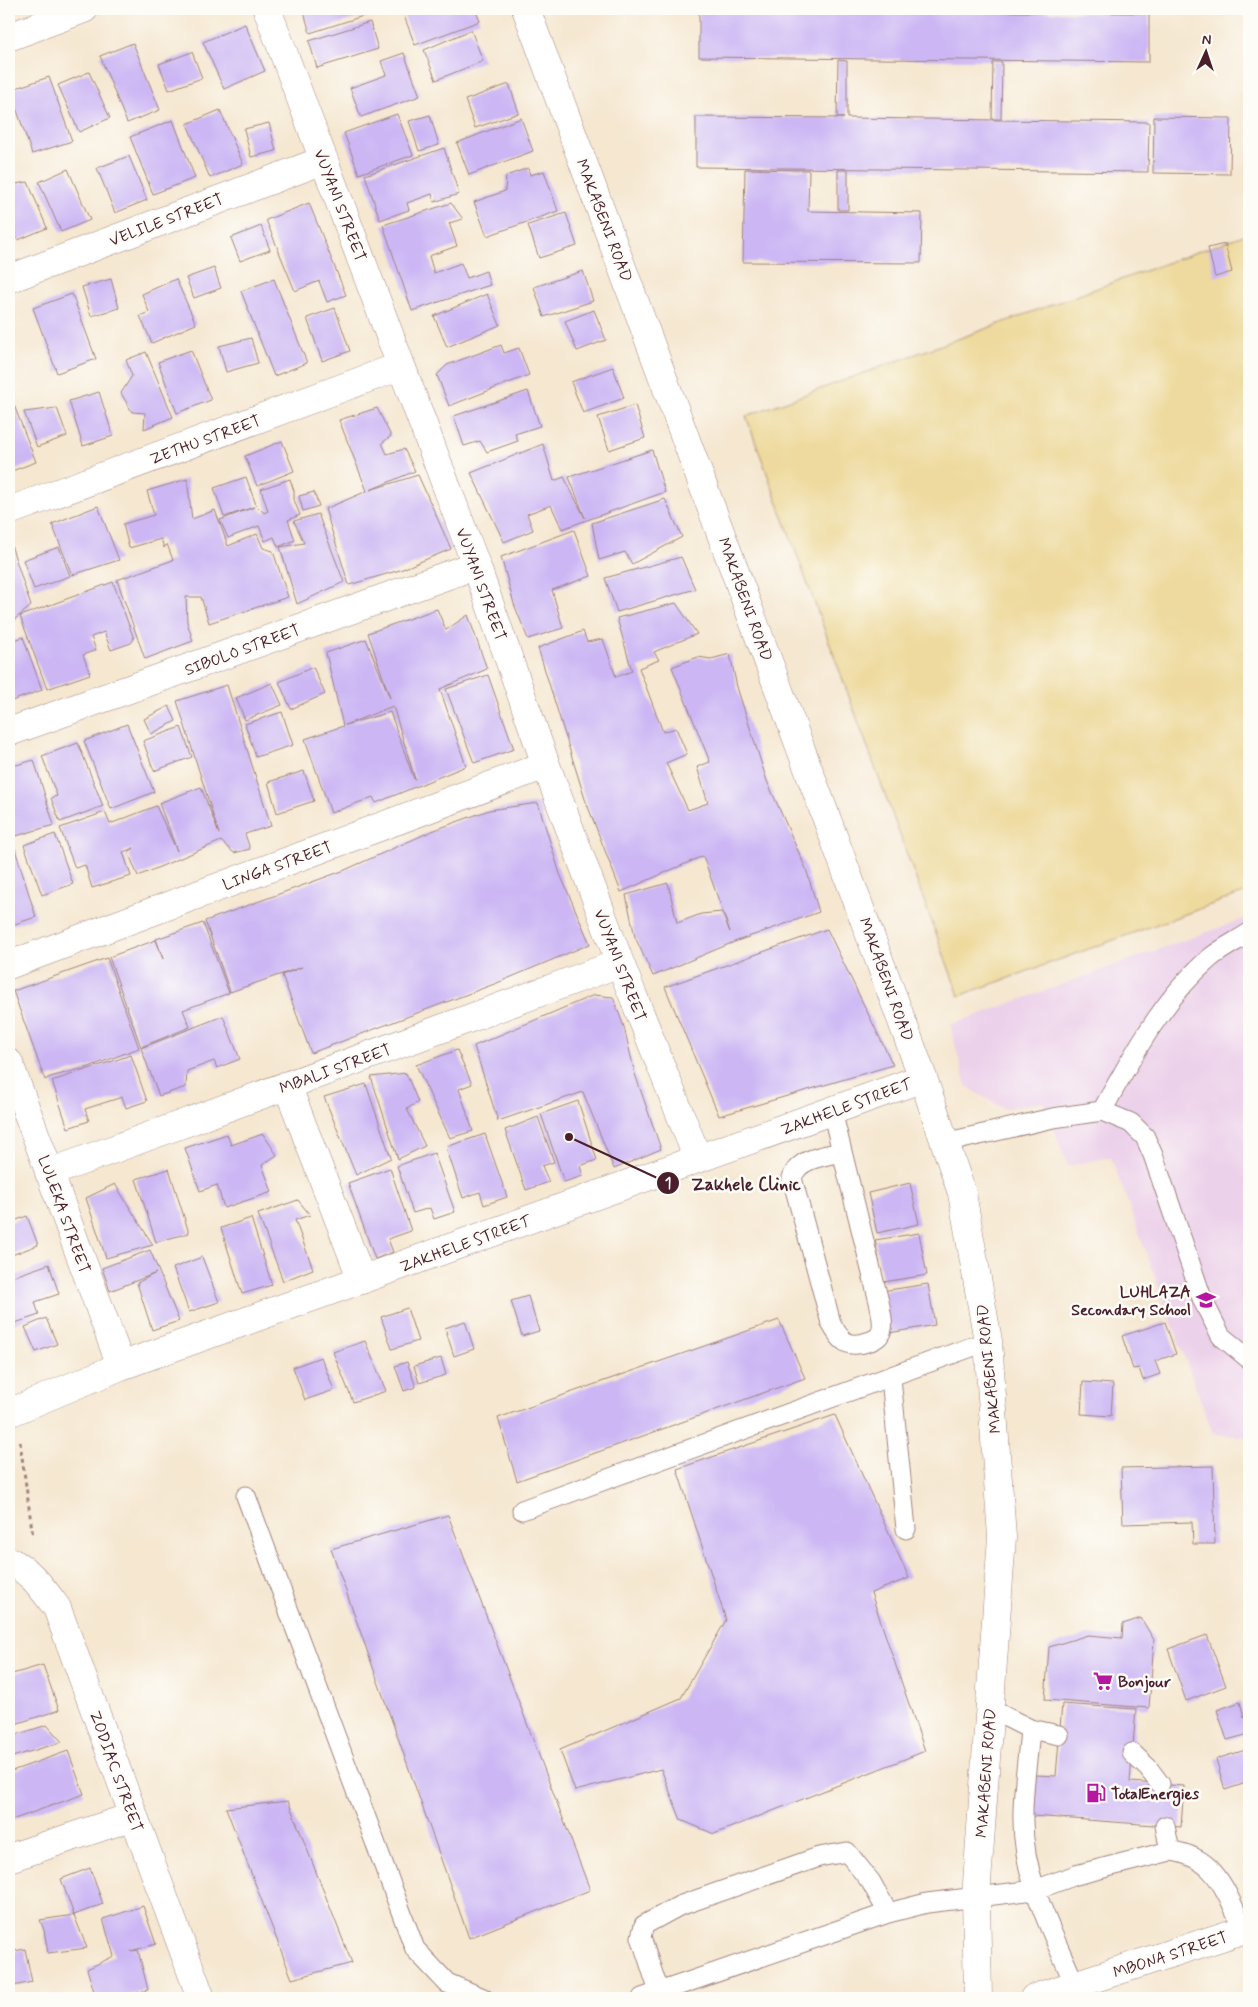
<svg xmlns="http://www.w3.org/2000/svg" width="1258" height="2007" font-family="Mynerve,sans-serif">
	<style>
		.built { fill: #ecd1ea }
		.sand { fill: #eeda9e; stroke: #9c7c64 }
		.building { fill: #ccb7f4; fill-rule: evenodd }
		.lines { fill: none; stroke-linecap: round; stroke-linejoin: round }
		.lane-casing { stroke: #a0837e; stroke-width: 21 }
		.street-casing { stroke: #a0837e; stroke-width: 29 }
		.path { stroke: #a0837e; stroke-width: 3; stroke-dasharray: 4 4; stroke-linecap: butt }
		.lane { stroke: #fff; stroke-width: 19 }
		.street { stroke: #fff; stroke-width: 28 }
		.labels { text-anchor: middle; stroke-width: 5; stroke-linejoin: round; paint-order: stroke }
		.street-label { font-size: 16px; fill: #4a1f2b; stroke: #fdfcf7 }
		.poi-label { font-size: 16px; font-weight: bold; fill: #4a1f2b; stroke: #fdfcf7; text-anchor: start }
		.leader { fill: none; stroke: #4a1f2b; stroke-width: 2 }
		.callout-dot { fill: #4a1f2b; stroke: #fdfcf7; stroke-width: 2 }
		.mark-label { font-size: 15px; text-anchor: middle; font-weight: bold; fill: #fff }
		.callout-label { font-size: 18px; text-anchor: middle; font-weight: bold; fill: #4a1f2b; stroke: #fdfcf7; stroke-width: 5; stroke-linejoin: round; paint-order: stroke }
	</style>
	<rect width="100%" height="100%" fill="#fdfcf7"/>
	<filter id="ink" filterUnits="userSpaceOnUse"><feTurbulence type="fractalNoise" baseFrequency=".02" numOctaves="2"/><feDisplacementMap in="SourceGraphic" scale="10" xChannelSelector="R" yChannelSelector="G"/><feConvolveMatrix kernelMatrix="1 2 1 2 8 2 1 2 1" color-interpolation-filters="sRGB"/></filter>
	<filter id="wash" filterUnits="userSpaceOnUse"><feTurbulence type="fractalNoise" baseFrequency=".0096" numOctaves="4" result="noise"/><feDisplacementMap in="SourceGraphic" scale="20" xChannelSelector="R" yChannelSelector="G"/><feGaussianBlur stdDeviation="1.12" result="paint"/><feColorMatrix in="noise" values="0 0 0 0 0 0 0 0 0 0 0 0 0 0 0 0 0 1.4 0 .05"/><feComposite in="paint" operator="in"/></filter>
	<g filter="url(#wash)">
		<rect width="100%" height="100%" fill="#f5e7d0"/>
		<path class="built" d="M1249,917V1437L1213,1434L1111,1157L1068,1166L1043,1102L1003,1109L966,1086L950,1025Z"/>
		<path class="sand" d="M1249,233V891L959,996L746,416Z"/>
		<g id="blocks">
			<path class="building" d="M303,9H385L310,33Z
				M415,9H475L480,21L415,45L403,13Z
				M699,9L1149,13V62L699,57Z
				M370,22L378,49L317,68L309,41Z
				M245,24L265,71L224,89L203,42Z
				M471,30L483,61L436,80L424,50Z
				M133,43L160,110L127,123L100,56Z
				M192,52L202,78L169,90L159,64Z
				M404,53L420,96L361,117L350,88L386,75L381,61Z
				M838,60L847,61V118L1149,122L1148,172L696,167V117L844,118H837Z
				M993,62H1002L1001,119H992Z
				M89,72L110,118L79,132L58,85Z
				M49,77L72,141L32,154L10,90Z
				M509,84L519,113L475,128L465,100Z
				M220,110L243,164L210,178L187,124Z
				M397,114L413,155L359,174L344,133Z
				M430,115L439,145L419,151L409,121Z
				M1154,117L1231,118L1230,174L1153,173Z
				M521,118L533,151L469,175L457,143Z
				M173,120L195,178L153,194L130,137Z
				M269,123L276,151L251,157L244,129Z
				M444,148L459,194L434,202L432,194L407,203L409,210L380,220L365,175Z
				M129,156L147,200L115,213L97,168Z
				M528,168L530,175L544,171L558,211L487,236L474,202L505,191L506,176Z
				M68,169L90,220L61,232L39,182Z
				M745,169L809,170L808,211L922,213L921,263L743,262Z
				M838,170H848V210H838Z
				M28,182L47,228L18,240L9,218V185Z
				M309,203L346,295L327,302L319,281L295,291L266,220Z
				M451,203L463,219L449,223L457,246L429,256L434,273L461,263L467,278L486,271L490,285L412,311L383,225Z
				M566,213L577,246L539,258L528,225Z
				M261,226L270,250L240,261L231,238Z
				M1225,244L1232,272L1215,277L1208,248Z
				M214,268L221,288L194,298L186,278Z
				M583,271L593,301L544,317L534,287Z
				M111,279L119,308L91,316L82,287Z
				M176,279L196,324L152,343L140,316L149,312L142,294Z
				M274,279L307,363L274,376L241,291Z
				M72,294L96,359L57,373L33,308Z
				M487,294L500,325L447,347L434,316Z
				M335,308L350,351L322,361L307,318Z
				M594,310L606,340L577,351L565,321Z
				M251,338L258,363L226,372L219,346Z
				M501,345L504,353L519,348L529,375L449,406L437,375L447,365Z
				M191,350L211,400L177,413L158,362Z
				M146,352L173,417L144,429L145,413L132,412L121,393L132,376L126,360Z
				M613,367L624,398L583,413L571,382Z
				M528,391L540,426L515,434L518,441L487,452L480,441L464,446L454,416Z
				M99,392L113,436L83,446L69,401Z
				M12,400L36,462L9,472V402Z
				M635,405L645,438L609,450L598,417Z
				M57,408L67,436L37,447L24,412Z
				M377,408L391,436L382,443L387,454L404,449L415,471L370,490L418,475L451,549L400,570L349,585L325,509L367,491L339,420Z
				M282,441L294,471L257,486L245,456Z
				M543,444L554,481L564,477L585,518L569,477L652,450L665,492L562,529L551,505L527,514L533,530L504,542L471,473Z
				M246,477L256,505L264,513L268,511L261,489L290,479L294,491V500L300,515L288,520L295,540L278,547L274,537L265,541L259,526L228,538L220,520L254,507L224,517L214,488Z
				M187,479L192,519L215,510L228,546L257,534L263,548L273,551L288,597L209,623L201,597H186L187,622L193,641L145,659L117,580L173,560L167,544L164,548L161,539L129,548L123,524L154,515L147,491Z
				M314,492L319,506L303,511L299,496Z
				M665,499L682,537L632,564L625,552L599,560L592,523Z
				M98,506L119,560L72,575L52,524Z
				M318,514L344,582L297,604L280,547L304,543L294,521Z
				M574,530L591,576L552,590L563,628L528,639L514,604L501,557Z
				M9,539L31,606L9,624Z
				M59,547L70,576L34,589L23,560Z
				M681,557L695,589L617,612L605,578Z
				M113,582L134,639L131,643L111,650L104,632L91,637L96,650L83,655L90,674L47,689L20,616Z
				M676,603L697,634L654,652L659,660L639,668L663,732L676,728L687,754L666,763L688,810L708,803L697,767L710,762L672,667L698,657L711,659L730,654L737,687L767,781L806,869L819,912L734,942L653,976L635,937L626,895L668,883L677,923L701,914L722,912L730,932L703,856L621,892L585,799L538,648L583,631L587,642L603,639L616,677L632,671L617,618Z
				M437,609L446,630L468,615L487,669L440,689L466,766L376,803L373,797L331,813L305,739L343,726L326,653L366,639L390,698L368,633ZM393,706L415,779H414L390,712L345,725Z
				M23,637L42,690L9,702V642Z
				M313,667L325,694L291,709L279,682Z
				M488,675L514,749L474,763L446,689Z
				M272,683L282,705L245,720L236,698Z
				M227,685L271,826L245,834L250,849L234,853L221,841L138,876L128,852L134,848L123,852L131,876L92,888L85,865L75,868L60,828L105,812L110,824L156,806L177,851L159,803L201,787L219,834L177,701Z
				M169,706L176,721L151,734L144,719Z
				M282,712L293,745L256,757L245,724Z
				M127,724L154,792L111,809L84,741Z
				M181,727L192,757L154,771L143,741Z
				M78,743L103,806L60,822L51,798L57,796L42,756Z
				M34,760L54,825L9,838V767Z
				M304,771L314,801L277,813L268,782Z
				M538,803L560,874L590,944L497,983L311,1053L282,975L302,967L230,992L205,921L345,870L432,831L489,810Z
				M55,834L73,884L42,895L24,845Z
				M14,846L36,917L9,926V848Z
				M203,923L229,993L183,1010L190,1027L141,1047L109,957L156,940L163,959L156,939Z
				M827,929L893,1065L719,1116L665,987Z
				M107,958L139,1048L89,1067L50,1077L45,1080L13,991Z
				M594,995L613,997L624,1027L635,1074L661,1149L614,1169L583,1092L498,1121L474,1046Z
				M223,1016L240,1059L217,1068L214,1061L187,1071L186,1087L159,1096L141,1048Z
				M457,1050L472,1084L459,1089L473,1131L450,1138L416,1065Z
				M131,1055L147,1101L126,1108L122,1097L85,1109L89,1121L68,1128L52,1081Z
				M406,1073L418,1102L407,1109L425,1146L398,1159L371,1077Z
				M366,1084L391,1158L356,1175L324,1097Z
				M578,1101L597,1160L580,1166L583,1176L564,1182L541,1114Z
				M538,1117L554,1162L542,1166L549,1182L526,1190L505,1130Z
				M227,1134L231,1145L263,1134L277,1155L262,1165L272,1192L224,1208L217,1185L200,1191L185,1148Z
				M485,1134L507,1197L484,1205L480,1192L463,1198L446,1147Z
				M434,1153L455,1212L434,1219L430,1208L413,1213L397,1166Z
				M390,1168L411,1231L388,1239L393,1252L375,1259L348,1183Z
				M169,1169L189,1233L156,1242L136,1179Z
				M910,1183L919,1224L877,1233L868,1193Z
				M115,1184L153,1245L106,1258L86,1198Z
				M298,1200L310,1215L295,1220L313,1269L283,1281L258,1214Z
				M27,1216L38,1245L9,1256V1223Z
				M251,1218L272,1285L242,1294L221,1228Z
				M919,1233L927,1275L883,1282L875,1240Z
				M150,1250L179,1321L152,1330L137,1283L156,1273L110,1291L102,1268Z
				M202,1257L219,1302L189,1312L173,1268Z
				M49,1264L59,1294L35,1302L39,1315L12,1324L9,1313V1278Z
				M928,1284L935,1325L889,1333L882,1291Z
				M528,1296L539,1331L522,1336L511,1301Z
				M407,1308L418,1341L392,1349L381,1317Z
				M46,1318L57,1344L36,1352L25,1327Z
				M779,1320L805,1378L517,1481L498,1418Z
				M465,1321L474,1349L454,1356L445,1328Z
				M1165,1322L1176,1354L1155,1361L1160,1374L1143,1380L1139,1368L1133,1369L1122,1336Z
				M365,1341L386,1391L353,1402L333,1352Z
				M321,1357L334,1390L305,1400L293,1367Z
				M441,1358L446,1375L419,1383L414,1366Z
				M407,1362L416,1387L404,1391L395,1366Z
				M1083,1382L1113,1384L1111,1416L1081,1414Z
				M835,1415L909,1578L871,1593L925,1751L714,1834L681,1820L661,1769L575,1791L560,1750L681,1698L726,1620L677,1469Z
				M1213,1466L1215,1544H1193L1192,1522L1123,1524L1121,1468Z
				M448,1515L590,1890L469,1938L331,1549Z
				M1141,1618L1154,1640L1149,1708L1045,1700L1049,1647L1088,1635L1122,1638L1123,1624Z
				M1207,1635L1226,1686L1186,1701L1168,1649Z
				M43,1665L59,1710L9,1726V1675Z
				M1240,1702L1244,1717L1249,1715V1734L1227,1740L1217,1710Z
				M1062,1704L1136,1709L1130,1782L1184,1786L1181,1827L1032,1816L1035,1775L1056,1776Z
				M47,1725L62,1742L9,1758V1737Z
				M1249,1749V1782L1225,1790L1216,1759Z
				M68,1751L84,1794L9,1821V1772Z
				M288,1801L352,1963L292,1979L226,1808Z
				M90,1868L103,1904L74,1915L87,1948L48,1953L44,1930L40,1920L74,1915L61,1879Z
				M143,1906L156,1944L131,1951L138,1950L148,1990L117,1998H96L87,1969L114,1956L103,1919Z
				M25,1949L32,1982L9,1987V1952Z"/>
		</g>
	</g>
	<g filter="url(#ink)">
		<use href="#blocks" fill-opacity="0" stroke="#a0837e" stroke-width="1"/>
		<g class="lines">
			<defs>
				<path id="lane" d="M832,1111L880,1306C881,1315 885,1326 880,1334C878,1338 872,1341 867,1342C847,1349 840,1340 831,1323L792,1178C798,1158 824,1156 842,1152
					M1102,1111C1131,1058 1164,997 1210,958C1222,948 1237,941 1249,933
					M944,1143L1053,1118L1102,1111L1131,1123L1145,1137L1153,1155L1203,1301L1221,1336L1249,1359
					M891,1378L906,1529
					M246,1496L415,1949L447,1983L483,1998
					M522,1510L988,1341
					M990,1709L1030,1729L1059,1735
					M1030,1729C1028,1759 1022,1791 1023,1821C1023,1879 1053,1933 1075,1985
					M1132,1753L1148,1768L1160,1784
					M1170,1851C1217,1856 1226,1893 1244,1930
					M659,1992L641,1937L644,1925L679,1906L819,1857L847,1852L871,1882L888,1913
					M642,1998L888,1913L927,1903L1035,1890L1076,1875L1170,1851L1165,1826"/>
				<path id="street" d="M267,9L476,565L546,765L620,963L698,1159
					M526,9L923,1078L962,1193L988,1341L1002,1537L976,1897L978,1998
					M9,37L84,9
					M9,279L324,160
					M9,511L401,366
					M9,732L476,565
					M9,965L546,765
					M9,1063L121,1366
					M287,1085L362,1280
					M49,1173L620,963
					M9,1413L121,1366L923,1078
					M9,1561C31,1571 43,1589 57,1608L201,1998
					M9,1858L134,1816
					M1034,1998L1249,1928"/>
			</defs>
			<use href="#lane" class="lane-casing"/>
			<use href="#street" class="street-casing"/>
			<path class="path" d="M20,1442L33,1537"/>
			<use href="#lane" class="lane"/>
			<use href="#street" class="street"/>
		</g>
	</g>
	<defs>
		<symbol id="school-bare" viewBox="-9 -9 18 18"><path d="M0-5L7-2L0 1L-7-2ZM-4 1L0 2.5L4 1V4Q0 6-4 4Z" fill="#b5179e" stroke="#fdfcf7" stroke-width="2.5" paint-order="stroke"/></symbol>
		<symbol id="supermarket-bare" viewBox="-9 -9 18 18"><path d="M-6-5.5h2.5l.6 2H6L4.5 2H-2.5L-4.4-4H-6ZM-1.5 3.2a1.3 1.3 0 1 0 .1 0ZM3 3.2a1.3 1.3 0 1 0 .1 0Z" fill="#b5179e" stroke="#fdfcf7" stroke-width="2.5" paint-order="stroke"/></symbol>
		<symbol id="fuel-bare" viewBox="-9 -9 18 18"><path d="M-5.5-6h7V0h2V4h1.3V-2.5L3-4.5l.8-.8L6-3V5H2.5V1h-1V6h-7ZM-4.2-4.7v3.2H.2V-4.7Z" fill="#b5179e" stroke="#fdfcf7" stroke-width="2.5" paint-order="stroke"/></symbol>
	</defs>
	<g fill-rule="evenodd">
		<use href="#school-bare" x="1192" y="1286" width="28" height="28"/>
		<use href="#supermarket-bare" x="1089" y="1667" width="28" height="28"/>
		<use href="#fuel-bare" x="1082" y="1779" width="28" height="28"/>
	</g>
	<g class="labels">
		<g class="street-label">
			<text transform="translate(341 205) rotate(69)" y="6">VUYANI STREET</text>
			<text transform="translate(166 219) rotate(-21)" y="6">VELILE STREET</text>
			<text transform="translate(605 220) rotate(69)" y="6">MAKABENI ROAD</text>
			<text transform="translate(205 439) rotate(-20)" y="6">ZETHU STREET</text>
			<text transform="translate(482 584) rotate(70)" y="6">VUYANI STREET</text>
			<text transform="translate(746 599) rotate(70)" y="6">MAKABENI ROAD</text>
			<text transform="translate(242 649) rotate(-20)" y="6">SIBOLO STREET</text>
			<text transform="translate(277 865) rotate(-20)" y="6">LINGA STREET</text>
			<text transform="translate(621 965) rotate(69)" y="6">VUYANI STREET</text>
			<text transform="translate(887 979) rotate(70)" y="6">MAKABENI ROAD</text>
			<text transform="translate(335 1068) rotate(-20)" y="6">MBALI STREET</text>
			<text transform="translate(846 1106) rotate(-20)" y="6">ZAKHELE STREET</text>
			<text transform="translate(65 1214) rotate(70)" y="6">LULEKA STREET</text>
			<text transform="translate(465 1243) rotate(-20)" y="6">ZAKHELE STREET</text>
			<text transform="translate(988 1369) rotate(-96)" y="6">MAKABENI ROAD</text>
			<text transform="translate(117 1771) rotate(70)" y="6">ZODIAC STREET</text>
			<text transform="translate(985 1773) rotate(-86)" y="6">MAKABENI ROAD</text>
			<text transform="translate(1170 1954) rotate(-18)" y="6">MBONA STREET</text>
		</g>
		<g class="poi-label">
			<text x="1191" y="1297" text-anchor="end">LUHLAZA<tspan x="1191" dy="18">Secondary School</tspan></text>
			<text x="1118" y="1687">Bonjour</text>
			<text x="1111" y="1799">TotalEnergies</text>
		</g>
	</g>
	<path class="leader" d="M569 1137L668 1183"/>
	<g class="callout-dot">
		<circle cx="569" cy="1137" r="5"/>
		<circle cx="668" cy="1183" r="12"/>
	</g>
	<g class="mark-label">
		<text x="668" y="1188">1</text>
	</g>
	<g class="callout-label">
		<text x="746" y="1190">Zakhele Clinic</text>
	</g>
	<rect width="1258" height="2007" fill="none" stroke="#fdfcf7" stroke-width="30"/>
	<g transform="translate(1206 52) rotate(3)" stroke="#fdfcf7" stroke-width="4" paint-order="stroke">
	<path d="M0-4L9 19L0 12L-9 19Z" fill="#4a1f2b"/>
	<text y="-8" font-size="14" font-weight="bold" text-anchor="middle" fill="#4a1f2b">N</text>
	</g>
</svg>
